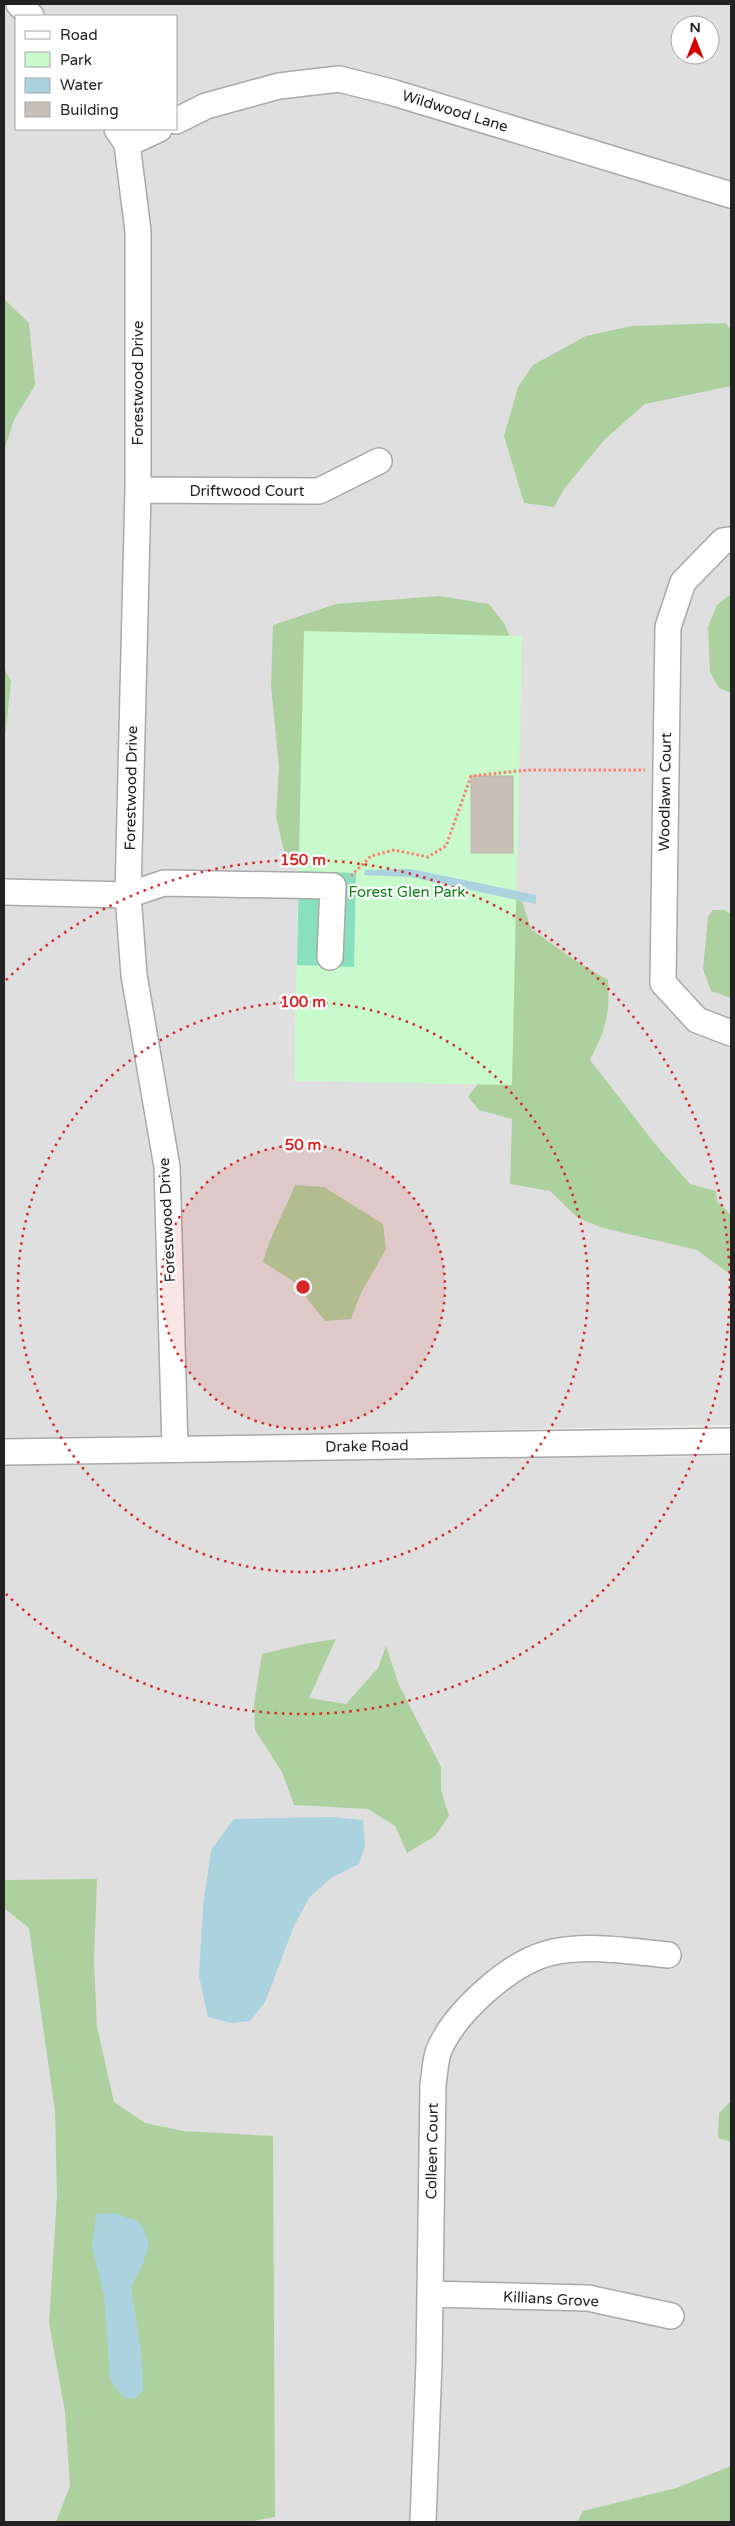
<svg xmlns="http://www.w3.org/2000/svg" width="735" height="2526" font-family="'Varela Round',sans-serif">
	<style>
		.residential { fill: #e0dfdf; fill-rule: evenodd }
		.forest { fill: #add19e }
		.park { fill: #c8facc }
		.pitch { fill: #88e0be }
		.water { fill: #aad3df }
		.building { fill: #c7bfb8; stroke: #c4b6ab }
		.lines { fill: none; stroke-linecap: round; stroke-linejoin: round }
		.minor-casing { stroke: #a9a9a9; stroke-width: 28 }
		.path { stroke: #fa8072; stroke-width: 3; stroke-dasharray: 2.5 2.5; stroke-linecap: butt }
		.minor { stroke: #fff; stroke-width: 25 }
		.ring { fill: none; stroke: #d62828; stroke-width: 2.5; stroke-dasharray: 2.5 5 }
		.labels { text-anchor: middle; stroke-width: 4.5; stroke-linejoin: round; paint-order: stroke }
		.street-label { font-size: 15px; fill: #222; stroke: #fff }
		.park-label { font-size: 15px; fill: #0c8416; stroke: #fff }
		.centre { fill: #d62828; stroke: #fff; stroke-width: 2.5 }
		.ring-label { font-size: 15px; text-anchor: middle; font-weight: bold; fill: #d62828; stroke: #fff; stroke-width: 4.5; stroke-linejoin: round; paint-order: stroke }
	</style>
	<rect width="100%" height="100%" fill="#f2efe9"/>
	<path class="residential" d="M4,4H731V1425L4,1440ZM16,16H176V129H16ZM680,25H710V55H680Z
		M731,1456V2522H4V1462Z"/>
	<path class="forest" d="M4,299L29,323L35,385L14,420L4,451Z
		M725,323L731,329V386L645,404L604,440L564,489L554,507L524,503L504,436L518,387L533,365L586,336L631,326Z
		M731,594V693L719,688L710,672L708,627L717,605Z
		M439,596L489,604L504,623L521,663L320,854L287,864L276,817L279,768L271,685L273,625L336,604Z
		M4,668L11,681L4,746Z
		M472,891L522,901L531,929L576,961L608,980C610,1016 606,1028 590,1060L656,1145L690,1184L716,1191L717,1201L731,1215V1275L697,1250L603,1228L578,1218L550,1191L510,1184L512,1119L479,1110L468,1097L477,1085Z
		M713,910H724L731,914V998L711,991L703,969L708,917Z
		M295,1185L324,1187L383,1224L386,1249L361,1293L351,1319L325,1321L293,1281L263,1262C270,1235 285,1211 295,1185Z
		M336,1639L309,1698L346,1704L378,1668L386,1646L399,1685L441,1767V1790L449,1816L435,1836L407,1853L395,1826L368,1809L294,1805L282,1772L255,1730L254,1704L262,1654L304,1644Z
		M97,1879L94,1961L97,2027L114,2102L145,2123L183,2131L273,2136L275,2517L248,2522H56L70,2486L65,2412L49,2323L57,2195L55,2111L29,1928L4,1908V1880Z
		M731,2101V2142L718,2138L719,2113Z
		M731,2466V2522H577L583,2511L676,2488Z"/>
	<path class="park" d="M304,631L522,636L512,1085L294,1081Z"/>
	<path class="pitch" d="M299,871L356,873L354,967L297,965Z"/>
	<path class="water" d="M411,869L536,895V904L411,877L364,875L365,870Z
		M331,1817L363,1820L365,1846L359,1864L331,1878L309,1898L294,1926L265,2002L250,2021L231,2023L208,2017L199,1976L203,1907L211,1850L234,1819Z
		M114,2213L137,2221L144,2229L149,2245L142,2266L131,2287L141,2352L143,2390L137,2397L130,2399L122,2396L110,2380L104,2294L92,2247L96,2214Z"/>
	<path class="building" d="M471,776H513V853H471Z"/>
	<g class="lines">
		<defs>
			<path id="minor" d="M19,4L31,16
				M176,121L206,106L279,86L339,79L391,92L731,195
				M117,129L127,144L138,231V490L128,895L134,975L167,1167L175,1448
				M127,144L159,129
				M138,490L319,491L379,461
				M731,540L723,541L683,582L668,627L663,983L697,1020L731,1033
				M4,892L128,895L164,883L333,886L330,957
				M4,1452L731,1441
				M430,2294L588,2298L671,2316
				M423,2522L429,2362L433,2084C435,2073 435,2060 439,2050C455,2012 510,1963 549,1953C587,1944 629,1951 668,1955"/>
		</defs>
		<use href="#minor" class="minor-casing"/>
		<path class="path" d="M351,876L371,856L394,850L428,857L446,846L471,776L529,770H645"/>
		<use href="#minor" class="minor"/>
	</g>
	<circle cx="303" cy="1287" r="142" fill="#d62828" fill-opacity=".12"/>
	<g class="ring">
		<circle cx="303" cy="1287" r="142"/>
		<circle cx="303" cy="1287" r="285"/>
		<path d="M6 980A427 427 0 1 1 6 1594"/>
	</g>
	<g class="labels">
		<g class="street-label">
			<text transform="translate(455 111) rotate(17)" y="5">Wildwood Lane</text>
			<text transform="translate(138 383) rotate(-90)" y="5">Forestwood Drive</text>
			<text x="247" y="496">Driftwood Court</text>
			<text transform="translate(131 788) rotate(-89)" y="5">Forestwood Drive</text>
			<text transform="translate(665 792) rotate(-89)" y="5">Woodlawn Court</text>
			<text transform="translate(167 1220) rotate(-93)" y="5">Forestwood Drive</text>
			<text transform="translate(367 1446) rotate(-1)" y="5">Drake Road</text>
			<text transform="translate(432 2151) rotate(-89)" y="5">Colleen Court</text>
			<text transform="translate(551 2299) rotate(3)" y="5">Killians Grove</text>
		</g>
		<g class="park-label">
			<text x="407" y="897">Forest Glen Park</text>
		</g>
	</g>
	<circle cx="303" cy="1287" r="8" class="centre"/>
	<g class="ring-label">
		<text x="303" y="865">150 m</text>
		<text x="303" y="1007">100 m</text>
		<text x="303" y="1150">50 m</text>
	</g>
	<rect width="735" height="2526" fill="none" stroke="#222222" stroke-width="10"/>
	<rect x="15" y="15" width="162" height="115" fill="#ffffff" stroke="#a7a7a7"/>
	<rect x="25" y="31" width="25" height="8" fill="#ffffff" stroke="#a7a7a7"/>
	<text x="60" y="40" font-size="15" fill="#222222">Road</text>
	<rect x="25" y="52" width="25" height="15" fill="#c8facc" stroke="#a7a7a7"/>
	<text x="60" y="65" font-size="15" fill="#222222">Park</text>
	<rect x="25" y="78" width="25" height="15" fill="#aad3df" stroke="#a7a7a7"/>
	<text x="60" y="90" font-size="15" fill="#222222">Water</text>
	<rect x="25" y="102" width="25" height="15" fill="#c7bfb8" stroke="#a7a7a7"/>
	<text x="60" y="115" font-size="15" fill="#222222">Building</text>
	<g transform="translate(695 40)"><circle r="24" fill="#ffffff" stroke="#a7a7a7"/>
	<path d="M0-4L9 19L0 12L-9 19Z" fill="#d40000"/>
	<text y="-8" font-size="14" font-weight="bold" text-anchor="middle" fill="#222222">N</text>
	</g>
</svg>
